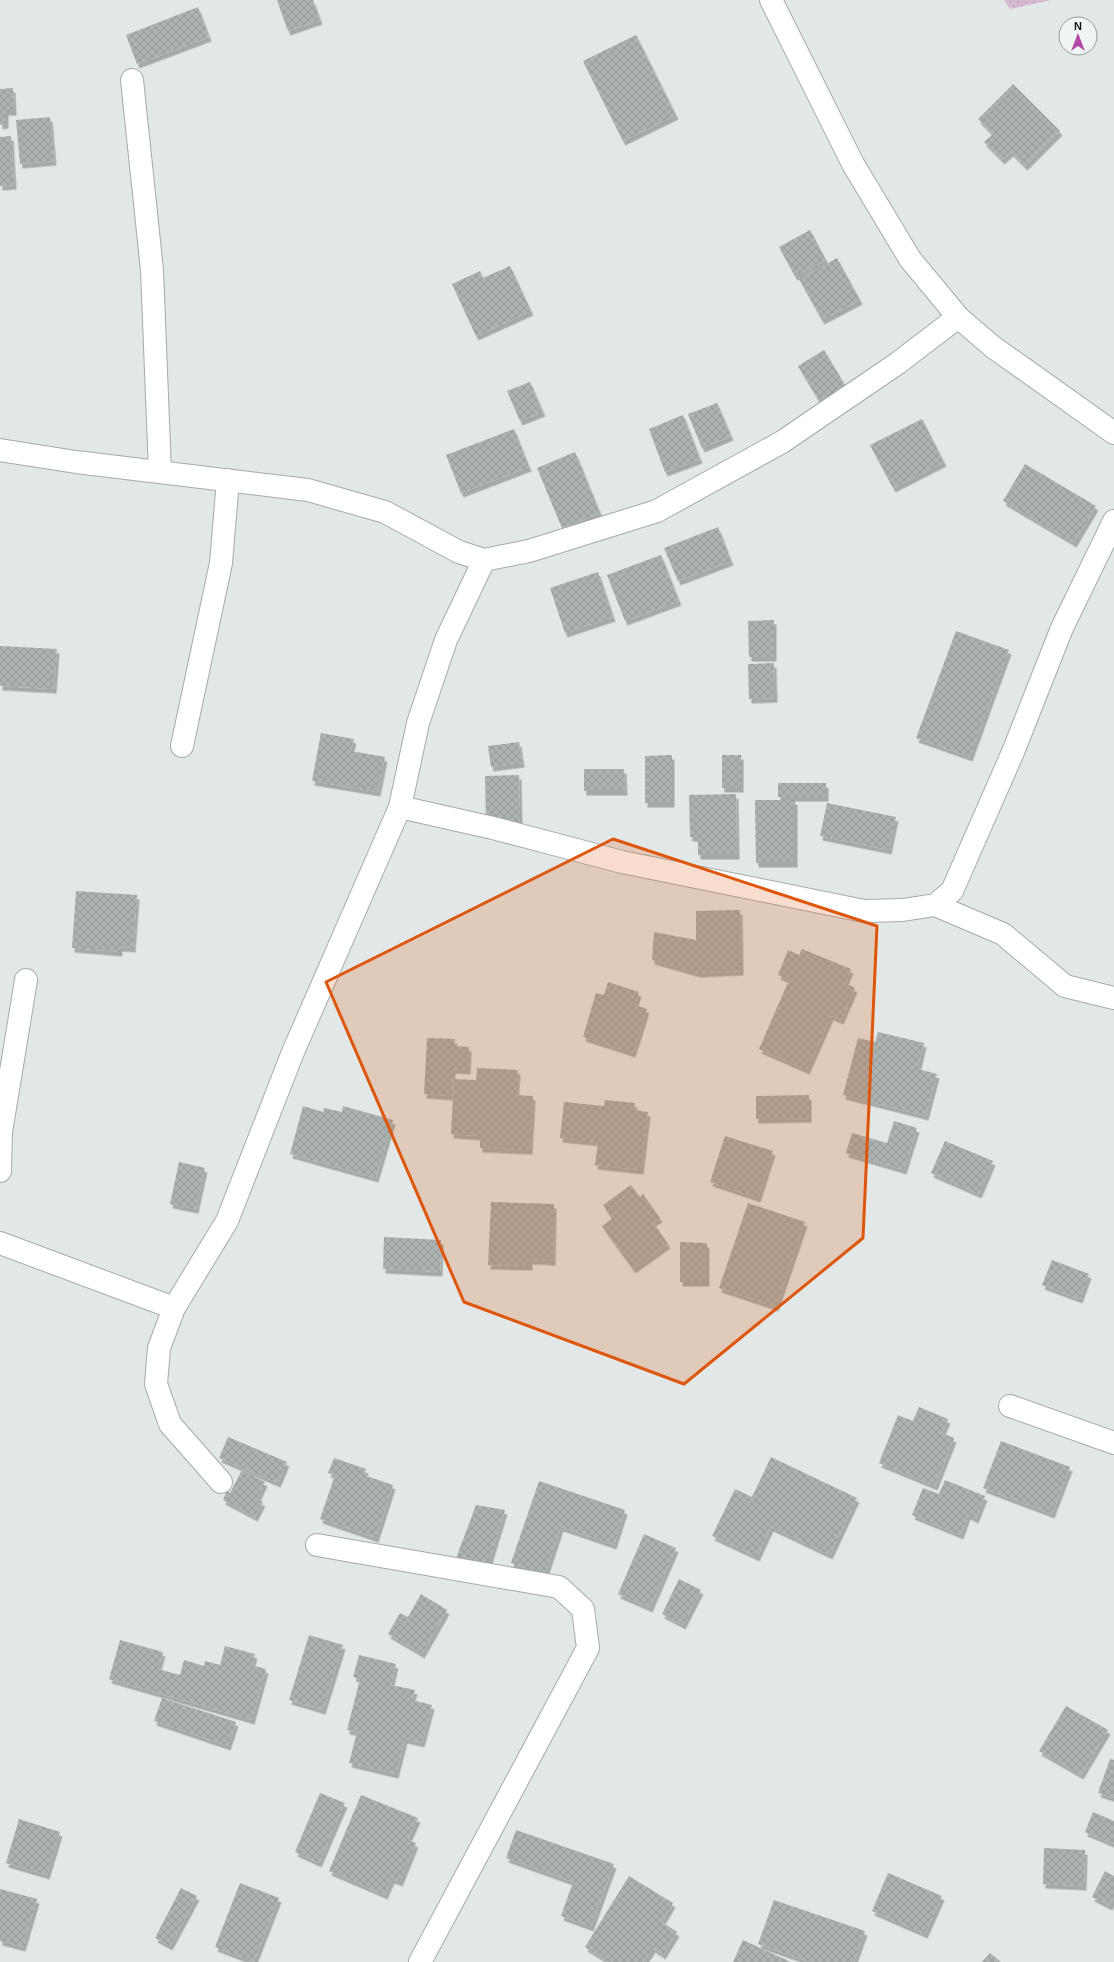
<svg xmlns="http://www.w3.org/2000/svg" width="1114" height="1962" font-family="Helvetica,sans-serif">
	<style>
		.grass { fill: url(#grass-dots) }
		.building { fill: url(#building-cross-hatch); filter: url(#shadow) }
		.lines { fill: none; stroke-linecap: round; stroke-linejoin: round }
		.minor-casing { stroke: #a4abaa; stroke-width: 24 }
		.tertiary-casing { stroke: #a4abaa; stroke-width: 24 }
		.minor { stroke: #fff; stroke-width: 22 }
		.tertiary { stroke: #fff; stroke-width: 22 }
		.marked { fill: #dd560c; fill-opacity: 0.2; stroke: #dd560c; stroke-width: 3; stroke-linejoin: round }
	</style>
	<defs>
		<pattern id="grass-dots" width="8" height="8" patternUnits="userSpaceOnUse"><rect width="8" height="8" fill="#d7b9d0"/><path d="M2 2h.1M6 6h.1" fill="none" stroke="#b89eb2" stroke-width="1.8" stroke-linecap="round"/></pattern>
		<pattern id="building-cross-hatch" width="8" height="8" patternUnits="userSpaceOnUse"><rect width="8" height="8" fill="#acb3b2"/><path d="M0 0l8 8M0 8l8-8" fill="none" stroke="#939998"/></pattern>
		<filter id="shadow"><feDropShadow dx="2.5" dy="4.5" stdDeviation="0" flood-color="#0004"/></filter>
	</defs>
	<rect width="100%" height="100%" fill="#e1e8e7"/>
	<path class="grass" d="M1004,0H1051L1010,9Z"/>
	<path class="building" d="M277,0H313L320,20L288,31Z
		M198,7L209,37L137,64L126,35Z
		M636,35L676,115L623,141L583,61Z
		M1013,84L1060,131L1025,166L1011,152L1002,160L984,142L993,134L978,119Z
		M13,88L14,111H6V124L0,125V89Z
		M50,117L54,161L20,164L16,120Z
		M11,136L14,185L0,186V137Z
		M810,230L826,260L795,276L779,247Z
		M837,258L860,300L822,320L799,279Z
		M510,266L531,311L476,336L452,284L480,271L483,278Z
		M824,350L848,390L822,406L798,366Z
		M530,382L543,412L520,421L507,391Z
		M717,403L731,436L702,448L688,414Z
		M683,415L700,459L665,472L649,429Z
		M922,419L944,462L893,488L870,445Z
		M514,429L529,467L461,493L446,455Z
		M575,452L600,513L562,528L537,468Z
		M1025,464L1096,506L1074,543L1003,501Z
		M718,527L731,561L678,581L664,548Z
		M661,555L679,601L625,621L607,575Z
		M598,572L613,617L565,633L550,588Z
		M774,620V657H749L748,621Z
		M956,631L1009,650L970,757L916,738Z
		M0,646L57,649L54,689L0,686Z
		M774,663L775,698L749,699L748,664Z
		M321,733L354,739L351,751L385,757L378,792L312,781Z
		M519,742L522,763L491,767L488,746Z
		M672,755V803H645V756Z
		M722,755H741V788H722Z
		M584,769H624L625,791H584Z
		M519,775L520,823L486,824L485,776Z
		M778,783H826V797H778Z
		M736,794L737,855H698V837H690L689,795Z
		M755,800H795V863H756Z
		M827,803L896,817L889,850L820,836Z
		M76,891L137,895L133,948L120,947V952L72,948Z
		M740,910L741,971L698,973L652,960L654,932L696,940V911Z
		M802,949L851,969L845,983L855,988L841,1020L831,1016L807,1070L759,1049L789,980L778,975L788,950L799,955Z
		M608,982L639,992L635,1005L647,1009L633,1053L583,1037L596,993L604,995Z
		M878,1032L924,1043L918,1069L937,1074L926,1116L843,1095L858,1038L875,1042Z
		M427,1038L455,1039L454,1046L469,1047L468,1070L453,1069L452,1096L424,1094Z
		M477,1068L518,1070L516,1095L533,1096L530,1150L480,1148V1136L451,1134L454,1079L476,1080Z
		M809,1095V1118L756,1119V1096Z
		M605,1100L635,1103L634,1110L648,1112L641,1170L595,1165L598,1142L560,1138L564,1102L604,1106Z
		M303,1106L323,1112L324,1108L342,1112L343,1106L393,1120L376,1178L290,1154Z
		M894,1121L917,1128L904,1170L846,1153L852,1133L887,1143Z
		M725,1136L773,1151L758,1198L710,1182Z
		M945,1141L993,1161L979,1194L931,1173Z
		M179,1162L205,1168L196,1209L170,1204Z
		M631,1185L640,1197L643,1194L660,1218L653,1222L668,1244L633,1269L602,1226L612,1219L603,1205Z
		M491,1202L554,1204L553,1261L530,1260V1266L488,1265Z
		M748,1203L805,1222L776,1307L719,1288Z
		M384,1237L441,1240L440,1272L383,1269Z
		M680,1242L707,1243V1282H680Z
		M1052,1260L1089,1274L1080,1299L1042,1285Z
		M919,1407L948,1419L942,1433L954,1438L935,1486L879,1463L898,1415L913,1421Z
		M228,1437L287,1462L278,1483L219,1458Z
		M1001,1441L1070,1467L1052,1514L983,1488Z
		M771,1457L857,1498L830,1555L771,1527L757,1557L712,1536L735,1489L752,1497Z
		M334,1458L366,1469L364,1475L393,1485L376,1538L320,1519L335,1475L328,1473Z
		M242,1470L265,1482L257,1499L263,1502L255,1517L223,1500L227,1491L230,1493Z
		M945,1480L985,1496L976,1519L968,1515L961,1535L912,1515L923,1488L939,1494Z
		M539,1481L625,1510L614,1545L561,1527L545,1575L511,1563Z
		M476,1505L505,1510L487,1569L455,1561Z
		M644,1534L676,1548L650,1608L618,1594Z
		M679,1579L701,1590L683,1625L662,1614Z
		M421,1594L447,1610L422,1654L388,1634L400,1613L408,1617Z
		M309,1635L343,1645L323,1710L289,1700Z
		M120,1640L163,1652L158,1669L180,1675L184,1660L204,1666L205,1661L220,1665L225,1646L255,1654L252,1665L266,1669L252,1720L109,1679Z
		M359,1655L396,1664L391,1685L415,1690L412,1700L432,1705L422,1743L405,1739L396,1774L349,1763L357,1732L347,1730L360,1679L353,1677Z
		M162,1698L236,1722L228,1746L154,1721Z
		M1066,1706L1108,1730L1081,1775L1039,1751Z
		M1110,1759L1114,1760V1798L1098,1793Z
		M320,1793L345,1803L319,1863L295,1852Z
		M361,1795L418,1818L408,1840L416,1843L400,1882L392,1879L385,1895L329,1871Z
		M1093,1812L1114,1821V1844L1085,1832Z
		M19,1819L60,1832L47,1875L6,1863Z
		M516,1830L614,1864L591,1927L561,1916L573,1882L506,1858Z
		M1044,1848L1085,1850L1084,1886L1043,1884Z
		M1105,1871L1114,1876V1897L1110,1906L1092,1897Z
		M888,1873L942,1896L925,1934L872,1911Z
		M629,1876L673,1903L662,1922L677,1932L663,1955L653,1948L644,1962H609L585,1947Z
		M240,1883L279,1898L254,1962L215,1947Z
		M181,1888L197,1896L170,1946L155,1938Z
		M0,1889L37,1899L23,1947L0,1941Z
		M774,1900L865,1931L854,1962H810L758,1944Z
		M743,1940L791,1962H733Z
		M990,1953L1001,1962H982Z"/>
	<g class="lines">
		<defs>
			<path id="minor" d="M132,80L152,270L160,472
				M0,450L76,462L308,490L385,512L459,552L484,560L529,551L657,511L782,442L898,363L958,317
				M182,746L221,563L228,480
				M400,807L493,828L622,862L864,911L903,910L935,905L952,891L1013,752L1062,628L1114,521
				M935,905L1003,934L1065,986L1114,998
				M0,1171L1,1132L26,980
				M0,1243L174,1308
				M1010,1406L1114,1443
				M221,1482L170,1424L156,1384L159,1348L174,1308L227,1221L293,1052L400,807L418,723L446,640L484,560
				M317,1545L559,1587L583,1609L588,1648L420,1962"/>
			<path id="tertiary" d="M771,0L853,164L910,259L958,317L993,347L1114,433"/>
		</defs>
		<use href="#minor" class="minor-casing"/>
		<use href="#tertiary" class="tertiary-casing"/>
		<use href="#minor" class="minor"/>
		<use href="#tertiary" class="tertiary"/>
	</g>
	<path class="marked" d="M613,839L877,926L863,1238L684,1384L464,1302L326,982Z"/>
	<g transform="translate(1078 36)"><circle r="19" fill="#eef5f4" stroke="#969b9a"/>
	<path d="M0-3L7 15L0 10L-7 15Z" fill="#b646a3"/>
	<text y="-6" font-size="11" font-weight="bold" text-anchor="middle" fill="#111413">N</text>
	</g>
</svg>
